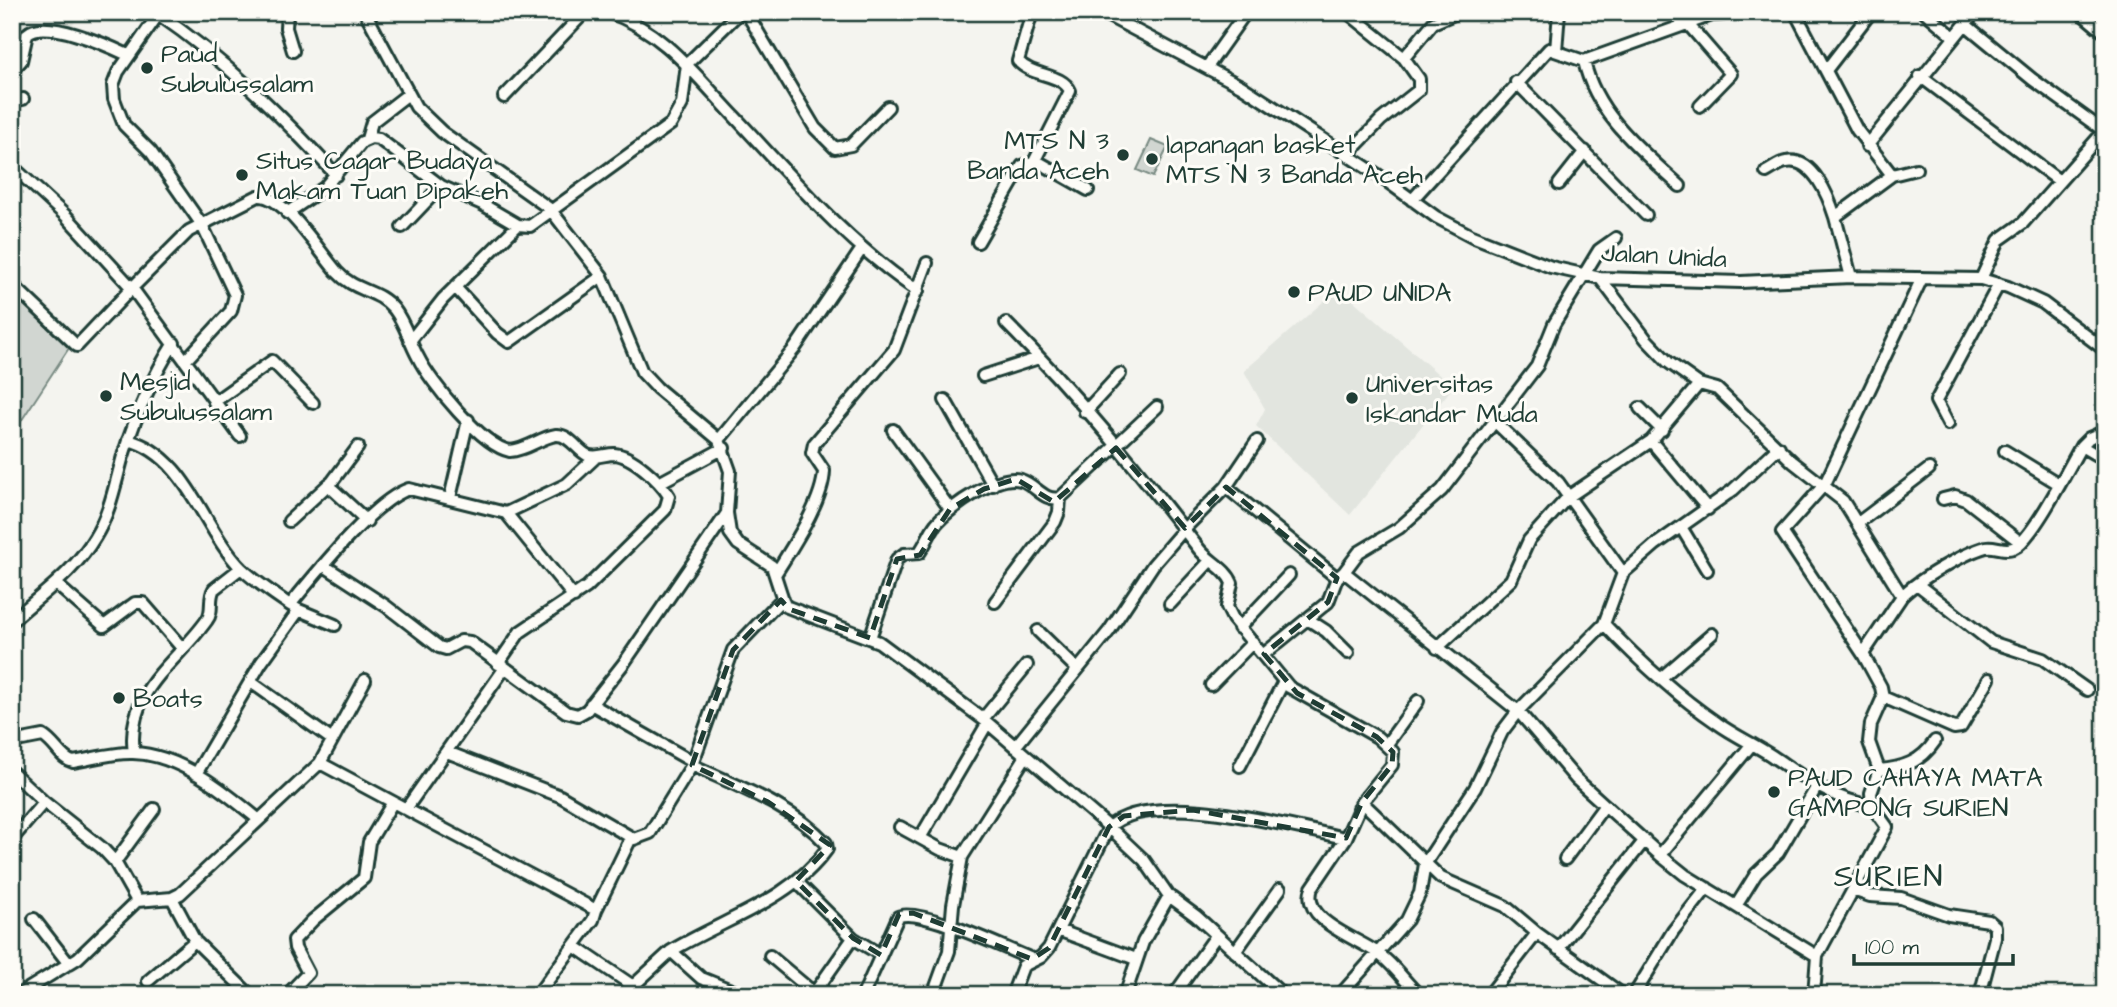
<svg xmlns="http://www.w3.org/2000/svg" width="2117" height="1007" font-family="'Architects Daughter',sans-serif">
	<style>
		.built { fill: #e2e5df }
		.green { fill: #d1d6d1; stroke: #788a82; stroke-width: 2 }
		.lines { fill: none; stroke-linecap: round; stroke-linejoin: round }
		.minor-casing { stroke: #1f3d34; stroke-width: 16 }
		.minor { stroke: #fdfcf7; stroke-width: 10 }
		.marked { fill: none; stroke: #1f3d34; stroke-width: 5; stroke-dasharray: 14 9; stroke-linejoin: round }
		.poi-dot { fill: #1f3d34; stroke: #fdfcf7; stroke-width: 2.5 }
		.labels { text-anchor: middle; stroke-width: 6; stroke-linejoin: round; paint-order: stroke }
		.poi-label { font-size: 26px; fill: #1f3d34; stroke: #fdfcf7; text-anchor: start }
		.street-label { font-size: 26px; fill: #1f3d34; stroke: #fdfcf7 }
		.quarter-label { font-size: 30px; letter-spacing: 2px; fill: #1f3d34; stroke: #fdfcf7 }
	</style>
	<rect width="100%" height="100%" fill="#f4f4ef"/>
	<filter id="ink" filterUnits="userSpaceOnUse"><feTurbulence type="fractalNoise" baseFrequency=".0143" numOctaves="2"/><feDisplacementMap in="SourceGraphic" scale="14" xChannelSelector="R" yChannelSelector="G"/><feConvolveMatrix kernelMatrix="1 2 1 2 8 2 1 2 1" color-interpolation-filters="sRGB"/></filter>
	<g filter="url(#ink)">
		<path class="built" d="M12,12H82L68,31L17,28L12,24Z
			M1339,288L1453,387L1350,515L1256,426L1265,409L1244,371Z"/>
		<path class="green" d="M1151,140L1168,147L1153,177L1137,170Z
			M12,292L69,348L12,435Z"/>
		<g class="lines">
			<defs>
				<path id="minor" d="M160,12L118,72L113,85L114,99L124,125L151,152L202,225L235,295L231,311L186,360
					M287,12L286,28L293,51
					M365,12L416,107L442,132L550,209L602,276L642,372L657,388L719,440L730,471L727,513L730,533L738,544L772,566L785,606L879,642L983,719L1109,827L1144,860L1169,896L1196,916L1283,995
					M608,12C663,30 697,77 735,117C793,179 848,244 918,291
					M746,12L815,128L835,148L851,145L888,107
					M1032,12L1018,61C1032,77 1062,73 1070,91L1035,160L1088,190
					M1101,12L1241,86L1378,175L1436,217L1472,236L1551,267L1600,278L1741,282L1851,277L1981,279L2008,287L2043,303L2105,350
					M1347,12L1404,58
					M1795,12L1857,130L1892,175L1835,217L1851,277
					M1925,12L1954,37
					M2080,12L2105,33
					M158,14C224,59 282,116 336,175
					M1687,23L1731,74L1700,106
					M1965,24L2032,79L2104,131
					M1556,51L1559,12
					M1584,61C1596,115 1642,151 1680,186
					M1207,67L1246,12
					M1827,69L1871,12
					M12,70L21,61L27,34C44,17 109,46 128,55
					M1920,76L2058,180
					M1516,82L1646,215
					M504,97L585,12
					M12,101L23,99
					M367,139L372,122L407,95
					M1867,146L1975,12
					M1347,155L1381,120L1419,90V79L1404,58L1433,23L1459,12
					M12,166L66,216L132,288L189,231L258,196C284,194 320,253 337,272C355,292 378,289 394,309C405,323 409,341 418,357C430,382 482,446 510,451C527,450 541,437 556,435C569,434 577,450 587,455C596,459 605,454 614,454C632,455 660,481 669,496L665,510L587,587L520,632L498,664
					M1766,172C1772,169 1779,163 1786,162C1813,156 1829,198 1835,217
					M1892,175L1916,169
					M1559,184L1585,151
					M1412,200L1549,49L1584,61L1712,15L1753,12
					M287,213L324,188L362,142L371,138L379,139L441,186L482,204L518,225L530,226L671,124L682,104L687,64L740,12
					M402,227L441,186
					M978,242L1022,166L1036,162
					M1600,278L1646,339L1668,362L1699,384L1717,389L1793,462L1843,501L1902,596L1863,654L1881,687L1883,697L1871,724L1869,742L1879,770L1871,793L1872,806L1887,827L1817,956L1814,995
					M1981,279L1999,240L2023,223L2105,130
					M12,284L77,346L132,288L240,436
					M455,287L497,333L509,342L602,276
					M1006,323C1076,393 1139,471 1199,549C1209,562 1226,568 1232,583L1227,607L1233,619L1289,687L1377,737L1393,752L1392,765L1362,802L1346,838L1312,888C1300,920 1357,938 1376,952C1392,962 1405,982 1419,995
					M410,341L443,299L518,225
					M983,376L1039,358
					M945,400L993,485
					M214,402L272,361L313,403
					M1640,408L1662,430
					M1085,412L1120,374
					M1494,421L1558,482L1623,573
					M1948,424L1936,401L1999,284
					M893,430L950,509
					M128,440C187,455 203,530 242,569C256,582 274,594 290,605C314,576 374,500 409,489L506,513L574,597
					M719,440L795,348L861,250
					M1651,441L1708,509
					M2081,446L2105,460
					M358,447L329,486L367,521
					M2005,451L2059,484
					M659,483L724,448
					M1226,487L1337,578L1344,572L1518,711L1576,779L1660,855L1685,875L1817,956
					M450,498L468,420
					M1943,499L1955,496L1966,500L2020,542
					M506,513L567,484L596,457
					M289,521L329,484
					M1858,523L1929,469
					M1681,527L1707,570
					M323,565L386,606L439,647L446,649L461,641L470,642L566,712L578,715L587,710L624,663L727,513
					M1344,572L1359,552L1399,528L1442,490L1537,366L1554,324L1599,250L1616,238
					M776,573C792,547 823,502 824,471L812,453L814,444L894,350L927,263
					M56,584L104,626L135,603H143L182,648
					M1917,584L1991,642L2043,659L2087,690
					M1902,596C1918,580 1964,553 1986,547C1996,545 2006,553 2017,546C2036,532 2068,469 2081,446L2089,438L2105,431
					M995,602L1055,522L1059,512L1060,498
					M1170,604L1209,562
					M299,610L335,625
					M1309,620L1326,631L1348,653
					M12,621C41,594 74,573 95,537C110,513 115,484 123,456C136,415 151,379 174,343
					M1604,624C1638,660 1676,695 1717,723C1735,736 1754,744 1772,756C1805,778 1831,799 1872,806
					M1239,628L1289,575
					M1038,631L1077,669
					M870,638L897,559L904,554L919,553C926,544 929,533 936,524C950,507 998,473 1021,480C1036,485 1044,502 1060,498L1157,407
					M1437,648L1511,580L1529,540L1568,497L1651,441L1699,384
					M1264,654L1328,602L1337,578
					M1863,654L1782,532L1825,484L1922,278
					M1661,678L1712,634
					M251,682L331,739
					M1211,685L1253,642
					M1883,697L1954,728L1961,727L1989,679
					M591,704L693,762
					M983,719L1027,665
					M12,742L43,736C56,744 61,759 73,762C92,759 114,752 133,753C179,754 224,791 258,819
					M1387,744L1418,701
					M1015,747L1109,631L1153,565L1185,528L1226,487L1257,441
					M447,752L560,796L634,839L650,833L692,765C737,786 792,806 826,843L827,849C790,901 724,919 671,951
					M134,753C125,690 176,664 207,620C214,611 208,599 214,589L241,568
					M320,763L406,809L504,669
					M692,765L733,650L781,600
					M1240,766L1284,681
					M1879,770C1903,768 1921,762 1935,741
					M12,772L44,802L102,848L115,862L137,901
					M196,774L261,663L299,610L290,605
					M1362,802L1441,878L1505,906L1537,933L1623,995
					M406,809L596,910L593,920L537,995
					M900,827L940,849L962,857
					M920,838L987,724
					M12,839L44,802
					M1660,855L1752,744
					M1565,859L1605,805
					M115,862L154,809
					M796,881L853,938
					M1853,890L1870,896L1901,898L1949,915L1989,921L1995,926V938L1980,995
					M172,898L195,941L250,995
					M137,901L172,898L180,894L320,763L365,680
					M1736,906L1756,874L1778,853L1816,788
					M596,910L631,838
					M34,919L69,964
					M1058,930L1136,959
					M574,946L633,986
					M1558,949L1645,840
					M1235,952L1280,889
					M770,956L814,993
					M148,981L195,941
					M18,995L78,958L137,901
					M287,995L308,973L295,948L294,940L313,920L364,878L369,842L393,802
					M630,995L633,986L671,951L701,978L743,995
					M813,995L853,938L881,955
					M863,995L898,917C917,906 1007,949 1032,959
					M933,995L949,951L953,905L962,857L1026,756
					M1012,995L1023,966L1041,957L1049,948L1109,827C1153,787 1290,827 1346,838
					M1125,995L1143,942L1169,896
					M1174,995L1216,936
					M1340,995L1407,920L1420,893L1425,864L1475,788L1502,732L1518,711L1604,624L1623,573L1655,545L1733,490L1779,447
					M1489,995L1537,933
					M1634,995L1673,931L1707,888"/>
			</defs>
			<use href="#minor" class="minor-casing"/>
			<use href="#minor" class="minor"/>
		</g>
	</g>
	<path class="marked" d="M1116,448L1185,528L1226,487L1337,578L1328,602L1264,654L1297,693L1377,737L1393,752L1392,765L1362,802L1346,838L1193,810L1124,816L1109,827L1049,948L1032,959L913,913L899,914L881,955L853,938L796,881L830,845L768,802L692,765L733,650L781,600L789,609L870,638L897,559L920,555L950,509L984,489L1016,479L1054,502Z"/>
	<g class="poi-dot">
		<circle cx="147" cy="68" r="7"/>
		<circle cx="1123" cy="155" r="7"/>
		<circle cx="1152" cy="159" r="7"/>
		<circle cx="242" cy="175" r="7"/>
		<circle cx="1294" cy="292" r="7"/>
		<circle cx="106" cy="396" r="7"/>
		<circle cx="1352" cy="398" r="7"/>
		<circle cx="119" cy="698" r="7"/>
		<circle cx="1774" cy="792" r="7"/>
	</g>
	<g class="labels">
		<g class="poi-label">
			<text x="161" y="62">Paud<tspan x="161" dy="30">Subulussalam</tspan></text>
			<text x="1109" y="149" text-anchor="end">MTS N 3<tspan x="1109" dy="30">Banda Aceh</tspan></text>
			<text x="1166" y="153">lapangan basket<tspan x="1166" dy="30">MTS N 3 Banda Aceh</tspan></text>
			<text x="256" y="169">Situs Cagar Budaya<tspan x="256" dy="30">Makam Tuan Dipakeh</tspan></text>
			<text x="1308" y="301">PAUD UNIDA</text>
			<text x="120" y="390">Mesjid<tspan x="120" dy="30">Subulussalam</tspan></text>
			<text x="1366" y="392">Universitas<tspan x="1366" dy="30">Iskandar Muda</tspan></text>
			<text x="133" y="707">Boats</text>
			<text x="1788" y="786">PAUD CAHAYA MATA<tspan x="1788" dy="30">GAMPONG SURIEN</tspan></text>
		</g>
		<g class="street-label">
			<text transform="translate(1664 255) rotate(3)" y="9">Jalan Unida</text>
		</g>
		<g class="quarter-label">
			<text x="1889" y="886">SURIEN</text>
		</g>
	</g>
	<rect width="2117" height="1007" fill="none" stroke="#fdfcf7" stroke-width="42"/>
	<rect x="21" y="21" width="2075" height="965" fill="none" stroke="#1f3d34" stroke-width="2.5" filter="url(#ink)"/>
	<path d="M1854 954v10h159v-10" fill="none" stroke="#1f3d34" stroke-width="3.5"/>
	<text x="1865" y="954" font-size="21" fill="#1f3d34" stroke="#fdfcf7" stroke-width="5" paint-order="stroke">100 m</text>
</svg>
